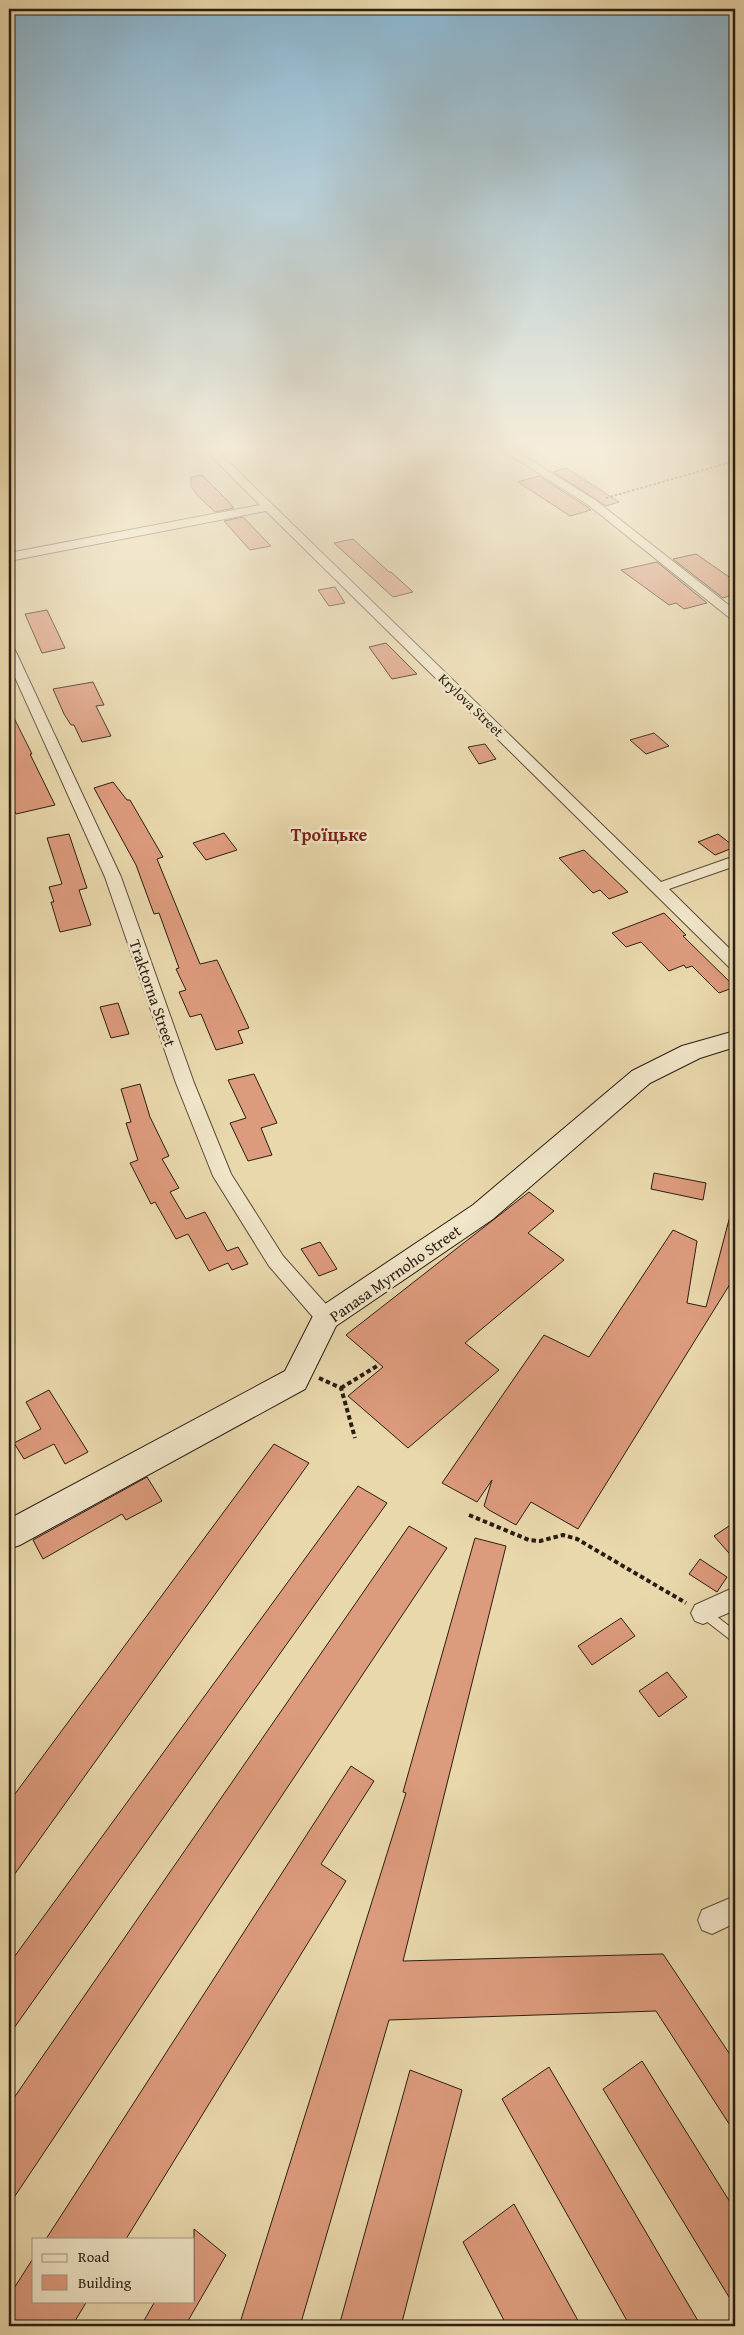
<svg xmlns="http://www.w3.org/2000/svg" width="744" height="2335" font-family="'Gentium Book Plus',serif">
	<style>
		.building { fill: #dd9b7d; stroke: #2b1d12 }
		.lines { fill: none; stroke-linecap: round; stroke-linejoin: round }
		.lane-casing { stroke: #5a4c38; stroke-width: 12 }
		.street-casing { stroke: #5a4c38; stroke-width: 2 }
		.secondary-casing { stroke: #2b1d12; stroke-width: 2 }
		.path-far1 { stroke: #2b1d12; stroke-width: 2; stroke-dasharray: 2.5 2; stroke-linecap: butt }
		.path { stroke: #2b1d12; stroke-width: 4; stroke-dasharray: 4.5 3; stroke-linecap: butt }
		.lane { stroke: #f1e6c9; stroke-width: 10 }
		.street { fill: #f1e6c9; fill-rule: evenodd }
		.secondary { fill: #f1e6c9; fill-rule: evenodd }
		.labels { text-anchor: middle; stroke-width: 5; stroke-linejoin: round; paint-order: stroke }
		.far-street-label { font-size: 14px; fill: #2b1d12; stroke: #f1e6c9 }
		.street-label { font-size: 16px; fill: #2b1d12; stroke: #f1e6c9 }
		.neighbourhood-label { font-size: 18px; font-weight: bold; fill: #7a1f14; stroke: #f1e6c9 }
	</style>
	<rect width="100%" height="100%" fill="#e9d8ac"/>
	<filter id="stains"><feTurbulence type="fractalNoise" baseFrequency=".004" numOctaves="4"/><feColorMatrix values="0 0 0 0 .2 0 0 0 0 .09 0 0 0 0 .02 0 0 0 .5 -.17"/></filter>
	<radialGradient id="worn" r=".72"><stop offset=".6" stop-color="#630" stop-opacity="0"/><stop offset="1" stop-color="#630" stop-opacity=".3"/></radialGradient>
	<path class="building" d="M566,468L619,502L606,506L553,472Z
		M202,475L226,499L234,508L215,512L197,495L191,486V477Z
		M539,476L586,506L591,510L570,516L518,482Z
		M243,517L271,546L250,550L224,521Z
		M353,539L389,572H391L413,592L393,597L334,543Z
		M696,554L735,581V594L723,598L673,559Z
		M657,562L707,603L684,609L676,603L669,605L621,570Z
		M335,587L345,603L329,606L318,590Z
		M47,610L65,648L42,653L25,614Z
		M386,643L417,674L392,679L369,647Z
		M93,682L104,705L96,706L111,736L82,742L74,725H71L64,714L53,689Z
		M9,708L32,754H30L55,805L16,814L9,799Z
		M654,733L669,746L646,754L630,740Z
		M485,744L496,759L479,764L468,747Z
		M113,782L127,800H130L163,857L157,859L200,964L217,960L249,1028L238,1031L243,1043L216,1050L201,1014L190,1017L179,992L186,990L176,969L179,968L159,913L154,914L136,865L94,788Z
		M224,833L237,850L206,860L193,843Z
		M69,834L87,888L79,890L91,925L60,932L51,902H54L49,887L62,884L47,838Z
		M718,834L735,847L715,855L698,842Z
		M584,850L607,872L628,892L609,899L600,890L593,893L559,858Z
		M664,913L686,935L683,936L735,987L719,993L692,966L686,968L684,965L669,971L641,942L626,947L612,933Z
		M118,1003L129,1034L111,1038L100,1007Z
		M254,1074L277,1123L261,1128L272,1155L248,1161L230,1123L246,1118L228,1080Z
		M140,1084L150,1117L169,1156L162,1159L179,1188L170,1192L186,1219L205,1212L227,1251L238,1247L248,1264L232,1270L228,1263L209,1271L188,1234L176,1239L155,1202L151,1204L130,1163L138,1160L126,1123L131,1122L121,1089Z
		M654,1173L706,1183L703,1200L651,1189Z
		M529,1192L554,1211L528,1233L564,1260L465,1343L499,1370L408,1448L348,1396L383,1367L346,1335Z
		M730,1216L735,1217V1276L578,1529L531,1502L516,1525L489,1510L484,1506L492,1480L477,1502L442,1483L544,1335L589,1357L673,1230L697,1241L687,1303L706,1307Z
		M320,1242L337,1269L319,1276L301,1249Z
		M49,1390L88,1452L65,1464L54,1444L24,1459L14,1443L41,1429L26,1402Z
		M274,1444L309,1463L9,1882V1802Z
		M147,1477L162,1501L126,1520L122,1514L43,1559L33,1540Z
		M358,1486L387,1503L9,2035V1964Z
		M735,1522V1560L714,1536Z
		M409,1526L447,1548L9,2205V2105Z
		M475,1538L506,1546L403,1961L663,1954L735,2062V2133L656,2011L389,2020L300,2326H239L406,1793L403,1792Z
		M700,1559L727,1577L717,1592L689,1574Z
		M621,1618L635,1636L592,1665L578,1646Z
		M667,1672L687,1697L659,1717L639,1691Z
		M351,1766L374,1781L321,1864L346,1881L126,2239H46Z
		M642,2061L735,2210V2307L603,2089Z
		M549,2067L701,2326H630L502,2099Z
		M410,2070L462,2090L401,2326H339Z
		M514,2204L581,2326H507L463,2242Z
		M194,2229L226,2255L185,2326H141L155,2301H194Z
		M34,2257V2301H87L72,2326H9V2296Z"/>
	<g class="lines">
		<defs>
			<path id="lane" d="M704,1613L735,1637"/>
			<path id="street" d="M201,446H212L661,882L735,856V866L669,889L735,954V968L729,967L266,511L9,561V553L260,505Z
				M496,446H508L595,500L735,610V620L731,619L587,504Z
				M9,646L15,650L121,877L194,1083L231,1174L283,1256L333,1312L336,1318L333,1324L326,1326L319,1324L269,1266L213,1176L176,1083L105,877L9,664Z
				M735,1587V1610L703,1624L695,1621L691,1613L695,1605Z
				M735,1896V1923L712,1934L702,1930L698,1920L702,1910Z"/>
			<path id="secondary" d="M735,1031V1047L700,1058L650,1083L493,1219L336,1326L305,1389L20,1545L9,1549V1519L285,1371L316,1310L473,1205L632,1071L682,1046Z"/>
		</defs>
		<use href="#lane" class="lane-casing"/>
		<use href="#street" class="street-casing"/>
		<use href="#secondary" class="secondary-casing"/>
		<path class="path-far1" d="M606,498L735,461"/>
		<path class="path" d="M319,1378L341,1388L355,1438
			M341,1388L377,1366
			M469,1515L529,1540L540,1541L563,1535L577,1539L686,1603"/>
		<use href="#lane" class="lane"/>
		<use href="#street" class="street"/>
		<use href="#secondary" class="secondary"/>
	</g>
	<linearGradient id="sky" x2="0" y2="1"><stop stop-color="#88b6d2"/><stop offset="0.58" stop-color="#f5edda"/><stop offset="1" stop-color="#f5edda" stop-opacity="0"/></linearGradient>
	<rect width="744" height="773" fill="url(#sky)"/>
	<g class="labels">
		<g class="far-street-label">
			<text transform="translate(471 705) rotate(44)" y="5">Krylova Street</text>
		</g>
		<g class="street-label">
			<text transform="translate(153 993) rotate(71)" y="6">Traktorna Street</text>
			<text transform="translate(395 1273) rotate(-35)" y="6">Panasa Myrnoho Street</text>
		</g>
		<g class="neighbourhood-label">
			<text x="329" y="841">Троїцьке</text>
		</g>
	</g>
	<rect width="744" height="2335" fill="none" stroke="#e9d8ac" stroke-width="30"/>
	<rect x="10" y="10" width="724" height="2315" fill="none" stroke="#2b1d12" stroke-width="2.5"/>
	<rect x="15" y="15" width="714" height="2305" fill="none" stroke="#2b1d12"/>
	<rect x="32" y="2238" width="162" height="65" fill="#f1e6c9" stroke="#a29680"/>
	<rect x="42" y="2254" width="25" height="8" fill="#f1e6c9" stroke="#a29680"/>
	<text x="78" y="2262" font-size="15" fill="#2b1d12">Road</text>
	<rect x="42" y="2275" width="25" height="15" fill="#dd9b7d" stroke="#a29680"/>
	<text x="78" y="2288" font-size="15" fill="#2b1d12">Building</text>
	<rect width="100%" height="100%" filter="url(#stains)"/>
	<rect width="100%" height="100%" fill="url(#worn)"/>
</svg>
